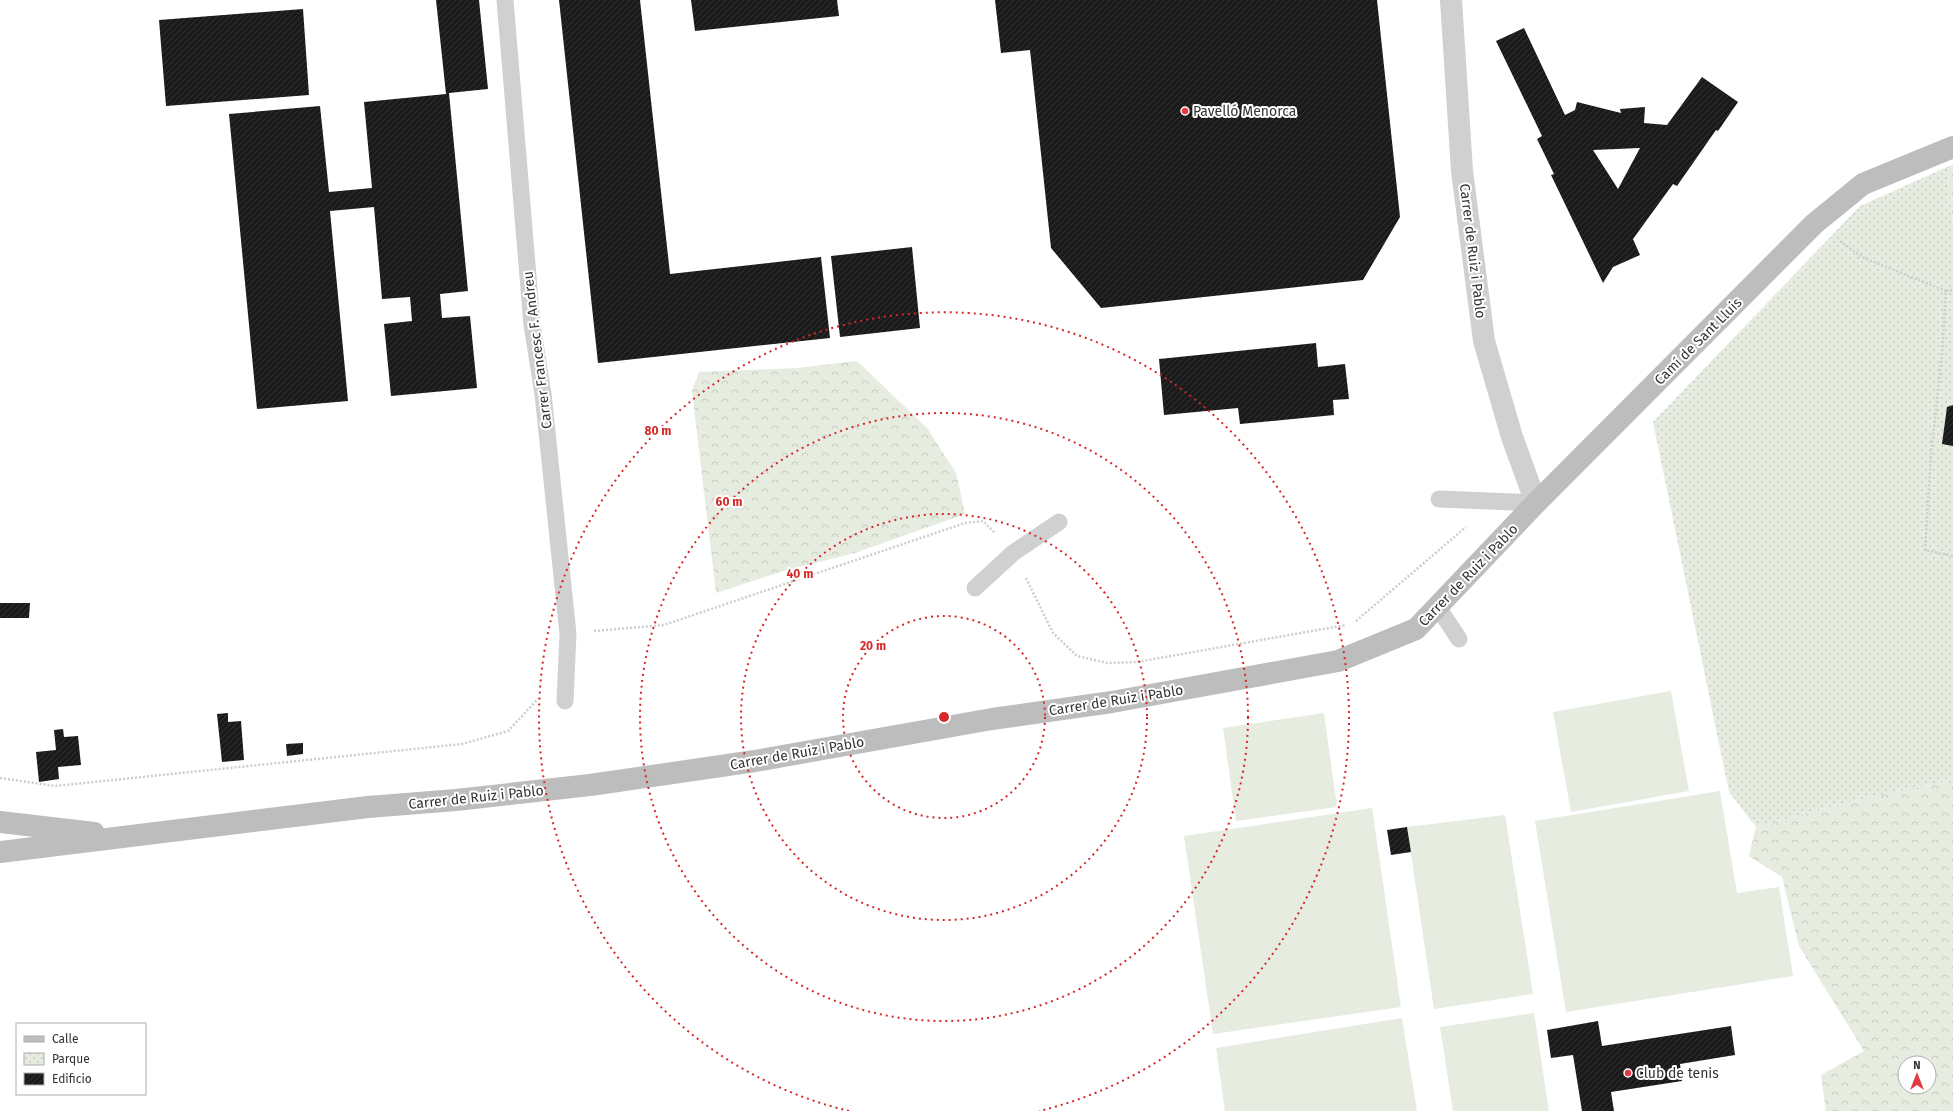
<svg xmlns="http://www.w3.org/2000/svg" width="1953" height="1111" font-family="'Fira Sans',sans-serif">
	<style>
		.green { fill: #e6ecdf }
		.forest { fill: url(#forest-crowns); fill-rule: evenodd }
		.park { fill: url(#park-dots) }
		.building { fill: url(#building-hatch); fill-rule: evenodd }
		.lines { fill: none; stroke-linecap: round; stroke-linejoin: round }
		.path { stroke: #cdcdcd; stroke-width: 2.5; stroke-dasharray: 2 2; stroke-linecap: butt }
		.lane { stroke: #d0d0d0; stroke-width: 17 }
		.street { stroke: #d0d0d0; stroke-width: 22 }
		.secondary { stroke: #bdbdbd; stroke-width: 22 }
		.ring { fill: none; stroke: #d62828; stroke-width: 2; stroke-dasharray: 2 4 }
		.poi-dot { fill: #e63946; stroke: #fff; stroke-width: 1.5 }
		.labels { text-anchor: middle; stroke-width: 4; stroke-linejoin: round; paint-order: stroke }
		.poi-label { font-size: 14px; fill: #333; stroke: #fff; text-anchor: start }
		.street-label { font-size: 14px; fill: #333; stroke: #fff }
		.centre { fill: #d62828; stroke: #fff; stroke-width: 2 }
		.ring-label { font-size: 12px; text-anchor: middle; font-weight: bold; fill: #d62828; stroke: #fff; stroke-width: 4; stroke-linejoin: round; paint-order: stroke }
	</style>
	<defs>
		<pattern id="forest-crowns" width="20" height="18" patternUnits="userSpaceOnUse"><rect width="20" height="18" fill="#e6ecdf"/><path d="M2 6a3 3 0 1 1 6 0M12 15a3 3 0 1 1 6 0" fill="none" stroke="#c6cbc0"/></pattern>
		<pattern id="park-dots" width="8" height="8" patternUnits="userSpaceOnUse"><rect width="8" height="8" fill="#e6ecdf"/><path d="M2 2h.1M6 6h.1" fill="none" stroke="#c6cbc0" stroke-width="1.8" stroke-linecap="round"/></pattern>
		<pattern id="building-hatch" width="6" height="6" patternUnits="userSpaceOnUse"><rect width="6" height="6" fill="#1a1a1a"/><path d="M-1 1l2-2M0 6l6-6M5 7l2-2" fill="none" stroke="#333"/></pattern>
	</defs>
	<rect width="100%" height="100%" fill="#fff"/>
	<path class="green" d="M1671,691L1689,791L1571,812L1553,712Z
		M1324,713L1337,807L1236,821L1223,728Z
		M1720,791L1737,893L1779,887L1793,976L1566,1012L1535,821Z
		M1372,808L1401,1007L1213,1034L1184,836Z
		M1505,815L1533,994L1434,1009L1407,827Z
		M1534,1013L1549,1111H1453L1440,1027Z
		M1402,1018L1417,1111H1225L1216,1048Z"/>
	<path class="forest" d="M1953,165V227L1947,167Z
		M857,361L927,428L956,473L965,514L858,552L777,573L716,593L692,391L699,372L797,368Z
		M1946,781L1953,784V1111H1826L1821,1075L1864,1051L1799,946L1782,877L1749,856L1756,827L1849,802ZM1905,1063H1929V1087H1905Z"/>
	<path class="park" d="M1947,167L1953,227V784L1946,781L1849,802L1756,827L1729,792L1653,422L1860,206Z"/>
	<path class="building" d="M436,0H479L488,89L449,93L468,291L440,294L442,318L470,316L477,388L391,396L384,324L412,321L410,297L382,299L374,207L330,211L348,401L257,409L229,114L320,106L329,192L372,188L364,102L446,94Z
		M559,0H640L670,274L821,257L830,338L598,363Z
		M691,0H837L839,16L695,31Z
		M995,0H1377L1400,217L1363,280L1101,308L1051,248L1030,50L1001,53Z
		M303,9L309,95L166,106L159,20Z
		M1524,28L1565,115L1575,110L1577,102L1621,113L1620,109L1645,107L1644,123L1667,125L1702,77L1738,102L1718,131L1716,130L1677,186L1673,184L1633,239L1640,255L1613,267L1603,283L1551,175L1554,174L1537,139L1542,136L1496,41ZM1640,148L1618,189L1593,150Z
		M912,247L920,328L840,337L831,256Z
		M1316,343L1318,367L1345,364L1349,399L1333,400L1334,415L1240,424L1238,408L1164,415L1159,359Z
		M1953,405V446L1942,444L1947,407Z
		M0,603H30L29,618H0Z
		M228,713V722L241,721L244,760L222,762L217,714Z
		M63,729L64,737L78,736L81,765L58,767L59,779L39,782L36,752L56,750L54,730Z
		M303,743V754L287,756L286,744Z
		M1407,827L1411,852L1391,855L1387,830Z
		M1598,1021L1602,1046L1731,1026L1735,1055L1680,1064L1682,1081L1611,1092L1614,1111H1582L1573,1055L1551,1058L1547,1030Z"/>
	<g class="lines">
		<path class="path" d="M1840,241L1862,257L1946,291L1942,354L1931,455L1925,550L1953,556
			M1946,291L1953,290
			M1026,578L1053,633L1077,656L1107,663L1137,662L1346,625
			M1356,621L1466,527
			M594,631L664,625L965,523L983,521L995,533
			M0,778L55,786L462,744L508,731L538,699"/>
		<path class="lane" d="M505,0L532,325L543,394L568,634L565,701
			M1439,499L1536,503
			M975,588L1013,553L1059,522
			M1437,606L1459,639"/>
		<path class="street" d="M1451,0L1462,171L1484,341L1512,437L1536,503"/>
		<path class="secondary" d="M0,822L94,833
			M0,852L368,807L456,800L590,785L755,761L992,719L1112,702L1338,661L1416,629L1536,503L1814,224L1863,184L1953,147"/>
	</g>
	<g class="ring">
		<circle cx="944" cy="717" r="101"/>
		<circle cx="944" cy="717" r="203"/>
		<circle cx="944" cy="717" r="304"/>
		<path d="M849 1111A405 405 0 1 1 1039 1111"/>
	</g>
	<g class="poi-dot">
		<circle cx="1185" cy="111" r="4"/>
		<circle cx="1628" cy="1073" r="4"/>
	</g>
	<g class="labels">
		<g class="poi-label">
			<text x="1193" y="116">Pavelló Menorca</text>
			<text x="1636" y="1078">Club de tenis</text>
		</g>
		<g class="street-label">
			<text transform="translate(1473 251) rotate(83)" y="5">Carrer de Ruiz i Pablo</text>
			<text transform="translate(1698 341) rotate(-45)" y="5">Camí de Sant Lluis</text>
			<text transform="translate(537 350) rotate(-97)" y="5">Carrer Francesc F. Andreu</text>
			<text transform="translate(1468 575) rotate(-46)" y="5">Carrer de Ruiz i Pablo</text>
			<text transform="translate(1116 700) rotate(-9)" y="5">Carrer de Ruiz i Pablo</text>
			<text transform="translate(797 753) rotate(-10)" y="5">Carrer de Ruiz i Pablo</text>
			<text transform="translate(476 797) rotate(-6)" y="5">Carrer de Ruiz i Pablo</text>
		</g>
	</g>
	<circle cx="944" cy="717" r="6" class="centre"/>
	<g class="ring-label">
		<text x="658" y="435">80 m</text>
		<text x="729" y="506">60 m</text>
		<text x="800" y="578">40 m</text>
		<text x="873" y="650">20 m</text>
	</g>
	<rect x="16" y="1023" width="130" height="72" fill="#ffffff" stroke="#adadad"/>
	<rect x="24" y="1036" width="20" height="6" fill="#bdbdbd" stroke="#adadad"/>
	<text x="52" y="1043" font-size="12" fill="#333333">Calle</text>
	<rect x="24" y="1053" width="20" height="12" fill="url(#park-dots)" stroke="#adadad"/>
	<text x="52" y="1063" font-size="12" fill="#333333">Parque</text>
	<rect x="24" y="1073" width="20" height="12" fill="url(#building-hatch)" stroke="#adadad"/>
	<text x="52" y="1083" font-size="12" fill="#333333">Edificio</text>
	<g transform="translate(1917 1075)"><circle r="19" fill="#ffffff" stroke="#adadad"/>
	<path d="M0-3L7 15L0 10L-7 15Z" fill="#e63946"/>
	<text y="-6" font-size="11" font-weight="bold" text-anchor="middle" fill="#333333">N</text>
	</g>
</svg>
